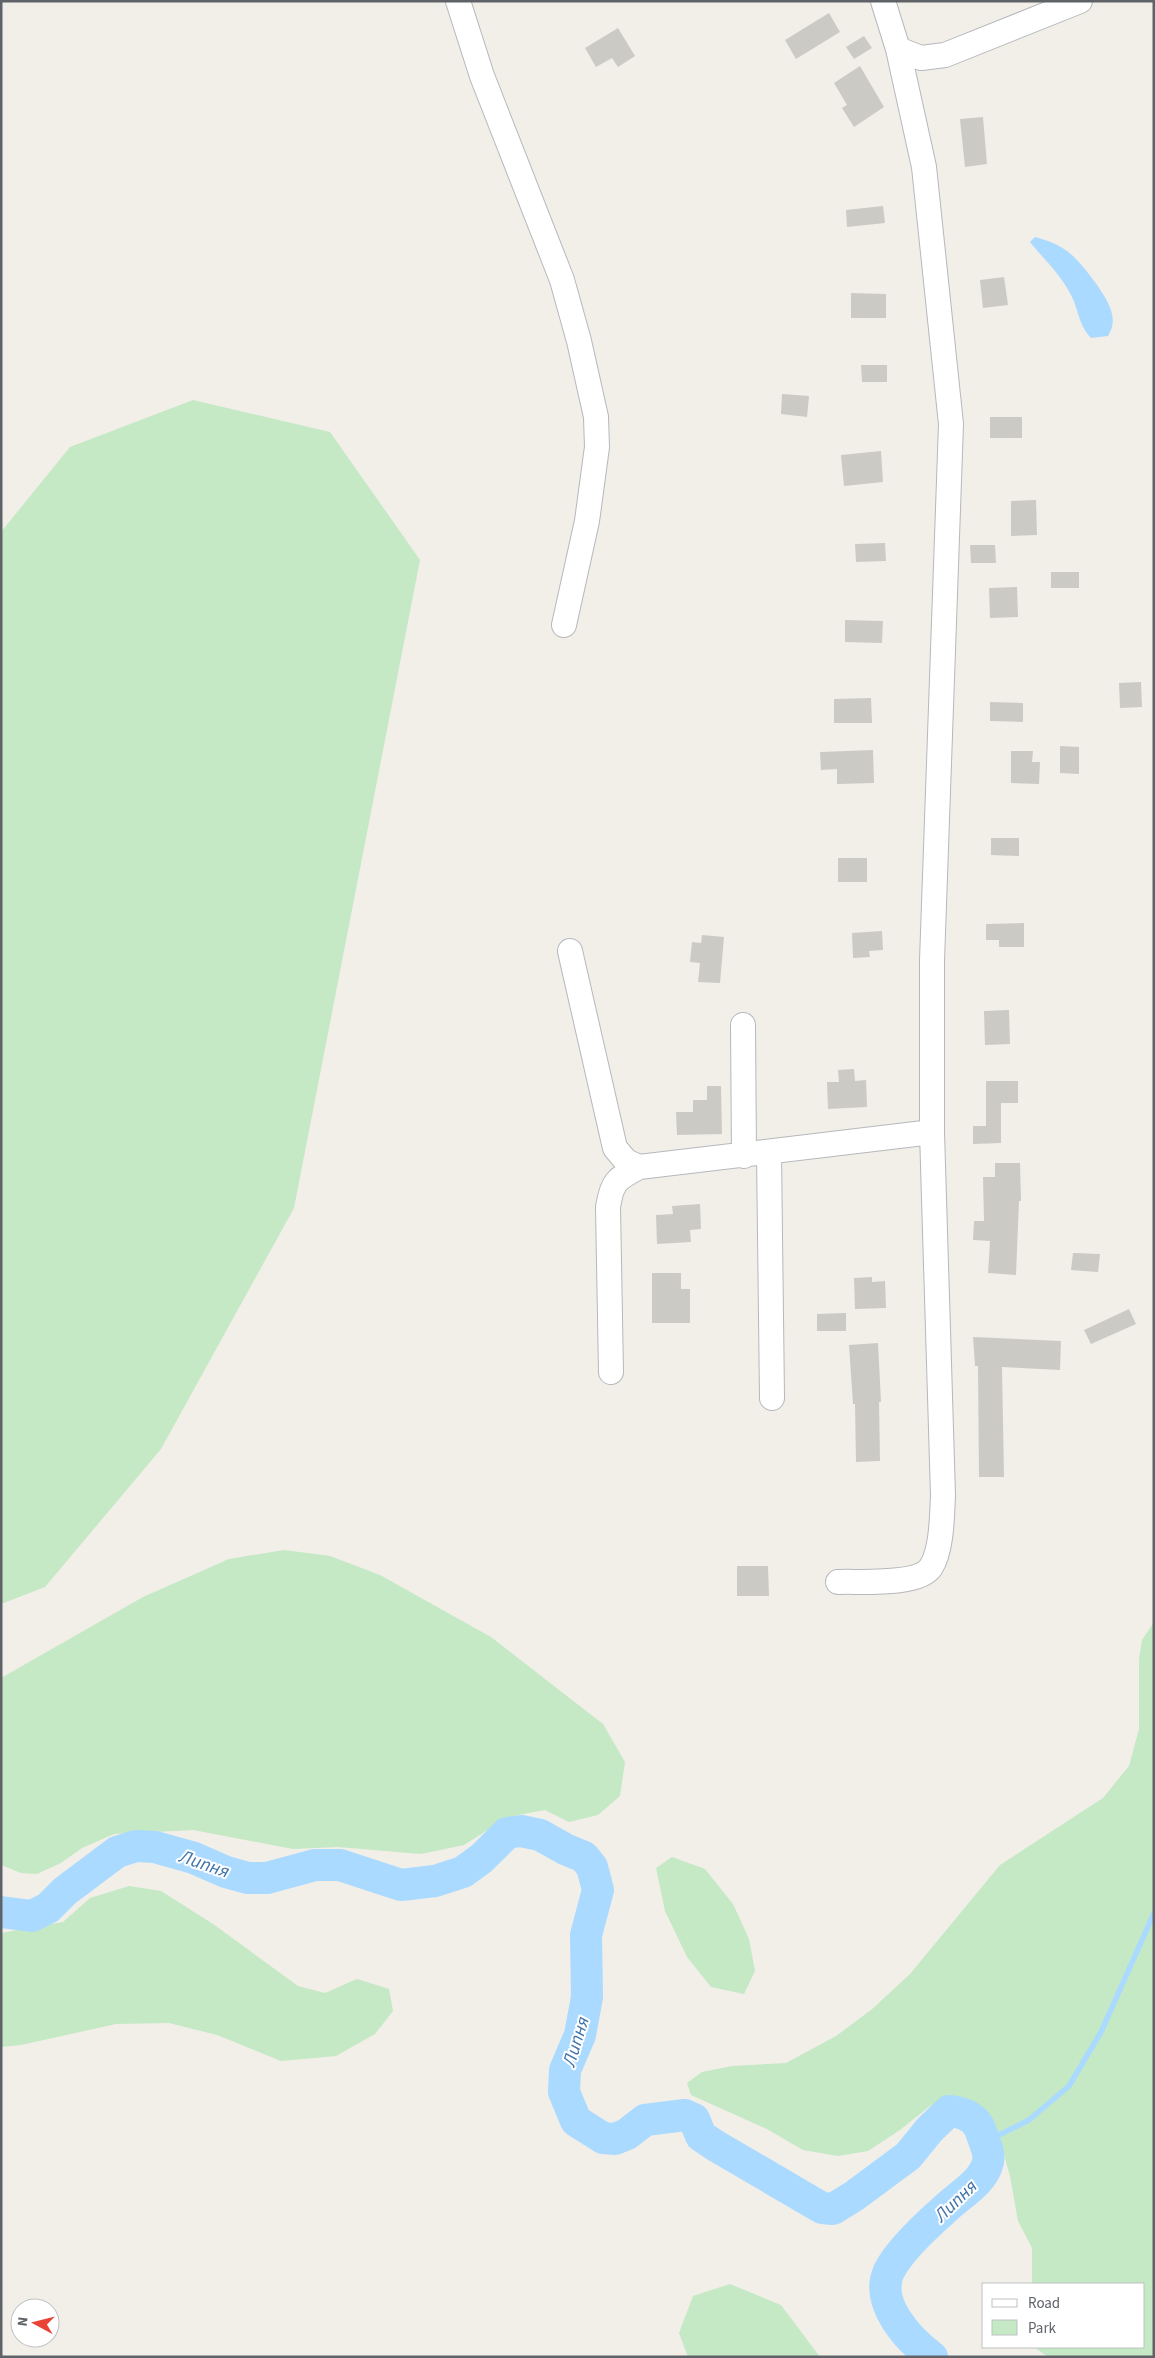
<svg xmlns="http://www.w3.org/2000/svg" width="1155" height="2358" font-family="'Source Sans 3',sans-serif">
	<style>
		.green { fill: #c5e8c5 }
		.water { fill: #aadaff }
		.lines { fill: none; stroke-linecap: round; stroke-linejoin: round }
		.stream { stroke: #aadaff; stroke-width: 5.5 }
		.river { stroke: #aadaff; stroke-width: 32 }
		.building { fill: #cccac5 }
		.minor-casing { stroke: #b5b8bc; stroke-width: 26 }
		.minor { stroke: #fff; stroke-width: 24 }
		.labels { text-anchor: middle; stroke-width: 4; stroke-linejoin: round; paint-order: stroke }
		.water-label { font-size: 19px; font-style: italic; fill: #4174aa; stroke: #fff }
	</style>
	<rect width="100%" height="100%" fill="#f1efe8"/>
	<path class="green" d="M193,400L330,432L420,560L294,1208L161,1449L45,1587L1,1604V532L70,447Z
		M284,1550L330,1556L380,1575L491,1637L603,1724L625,1762L620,1796L598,1815L569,1822L545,1810L518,1815L494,1826L464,1845L421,1854L338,1847L293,1849L193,1830L114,1834L82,1848L61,1863L37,1874L21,1873L1,1865V1678L143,1597L229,1559Z
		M1154,1622V2357H1048L1034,2347H1144V2284H1032V2248L1018,2221L1010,2176L998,2134L985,2117L964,2101L930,2106L900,2130L868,2151L838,2156L803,2150L767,2129L691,2095L687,2083L702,2072L732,2066L786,2063L836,2036L871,2010L910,1974L1000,1865L1103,1798L1129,1766L1139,1729V1659L1142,1640Z
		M672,1857L705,1869L733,1904L749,1939L755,1971L744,1994L711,1987L687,1957L665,1911L656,1868Z
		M129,1886L161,1891L213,1924L298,1986L325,1993L357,1979L389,1989L393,2011L375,2034L336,2056L281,2061L217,2035L169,2023L116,2024L21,2045L1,2047V1933L63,1922L90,1898Z
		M730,2284L781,2305L820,2357H688L679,2333L693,2296Z"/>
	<path class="water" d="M1035,237C1047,240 1057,244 1067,251C1080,260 1110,299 1112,314C1114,323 1112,329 1108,336L1091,338C1079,325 1079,313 1073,299C1061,274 1046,262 1030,242Z"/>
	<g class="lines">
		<path class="stream" d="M985,2142L1029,2120L1069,2086L1101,2032L1154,1913"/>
		<path class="river" d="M1,1912L32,1916L48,1908L65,1891L117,1852L136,1846L155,1847L194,1858L226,1872L248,1878H267L315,1865H340L401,1885L435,1881L463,1872L482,1858L507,1833L521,1831L540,1835L565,1849L584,1857L592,1867L598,1890L586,1935L587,1997L580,2035L565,2070L564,2092L576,2121L603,2138L615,2139L627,2134L645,2120L685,2115L694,2119L701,2136L716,2146L822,2208L833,2209L854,2196L908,2156L930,2129L949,2111C963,2112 977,2118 981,2132C984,2141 990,2153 988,2162C983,2183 959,2195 945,2209C928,2224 899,2251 889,2271C874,2303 909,2340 932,2357"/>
	</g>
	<path class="building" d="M829,13L840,32L796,59L785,40Z
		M618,28L635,56L618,67L612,58L596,67L585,48Z
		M864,36L872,48L854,59L846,47Z
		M860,66L884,107L854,127L842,108L847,105L834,83Z
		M983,117L987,164L965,167L960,119Z
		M883,206L885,223L847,227L846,210Z
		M1004,277L1008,305L983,308L980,280Z
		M851,293L886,294V318H851Z
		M861,365H887V382H862Z
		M782,394L809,396L807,417L781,414Z
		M990,417H1022V438H990Z
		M881,451L883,482L844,486L841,455Z
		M1036,500L1037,535L1011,536V501Z
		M885,543L886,561L856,562L855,544Z
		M970,545H995L996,563H971Z
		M1051,572H1079V588H1051Z
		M1017,587L1018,617L990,618L989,588Z
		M845,620L883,621L882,643L845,642Z
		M1141,682L1142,707L1120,708L1119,683Z
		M871,698L872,723H834V699Z
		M990,702L1023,703V722L990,721Z
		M1060,746L1079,747V774L1060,773Z
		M873,750L874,783L837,784V769L821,770L820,752Z
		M1011,751H1033L1032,762H1040L1039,784L1011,783Z
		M991,838H1019V856L991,855Z
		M838,858H867V882H838Z
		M1024,923V947H999V940H986V924Z
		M882,931L883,950L869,951L870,957L853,958L852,933Z
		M702,935L724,937L720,983L698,982L700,963L690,962L692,942L701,943Z
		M1009,1010L1010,1044L985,1045L984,1011Z
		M854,1069L855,1081L866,1080L867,1107L828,1109L827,1082H839L838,1070Z
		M986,1081H1018V1103H1001V1143L973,1144V1126H986Z
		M707,1086H721L722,1134L677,1135L676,1112H693V1100H707Z
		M995,1163H1020L1021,1201H1019L1016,1275L988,1273L990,1241L973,1240L974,1221H984L983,1177H995Z
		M700,1204L701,1229L690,1230L691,1242L657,1244L656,1215L673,1214L672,1206Z
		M1073,1253L1100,1254L1098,1272L1071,1270Z
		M652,1273H681V1289H690V1323H652Z
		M872,1277V1282L885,1281L886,1308L855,1309L854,1278Z
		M1129,1309L1136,1324L1091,1344L1084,1330Z
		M846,1313V1331H817V1314Z
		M973,1337L1061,1341L1060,1370L1002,1367L1004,1477H979L978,1366H975Z
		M878,1343L881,1402H879L880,1461L856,1462L855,1404H853L849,1345Z
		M737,1566H768L769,1596H737Z"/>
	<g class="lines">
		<defs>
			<path id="minor" d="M458,1L482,76L562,280L579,341L596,417L597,447L587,521L564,625
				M898,49L921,58L945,55L1080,1
				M570,951L615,1148L626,1161L639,1167
				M743,1025L744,1156
				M769,1153L772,1398
				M611,1372L608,1207C612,1182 616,1179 639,1167L932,1132
				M838,1582C859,1581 919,1586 931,1567C942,1550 942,1515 943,1495L932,1132V961L951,424L924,167L898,49L883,1"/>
		</defs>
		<use href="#minor" class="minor-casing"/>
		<use href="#minor" class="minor"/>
	</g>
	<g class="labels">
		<g class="water-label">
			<text transform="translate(205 1863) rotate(19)" y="7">Липня</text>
			<text transform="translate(575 2041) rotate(-73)" y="7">Липня</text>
			<text transform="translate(955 2200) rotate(-44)" y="7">Липня</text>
		</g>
	</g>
	<rect width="1155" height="2358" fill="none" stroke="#5f6368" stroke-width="5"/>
	<rect x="982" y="2283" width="162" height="65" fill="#ffffff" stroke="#bfc1c3"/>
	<rect x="992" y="2299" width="25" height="8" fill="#ffffff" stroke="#bfc1c3"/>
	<text x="1028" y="2308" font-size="15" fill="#5f6368">Road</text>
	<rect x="992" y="2320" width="25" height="15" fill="#c5e8c5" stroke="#bfc1c3"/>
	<text x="1028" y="2333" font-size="15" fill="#5f6368">Park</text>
	<g transform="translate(35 2323) rotate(277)"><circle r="24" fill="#ffffff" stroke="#bfc1c3"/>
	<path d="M0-4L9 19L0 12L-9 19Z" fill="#ea4335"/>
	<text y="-8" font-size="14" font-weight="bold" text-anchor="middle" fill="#5f6368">N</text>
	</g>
</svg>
